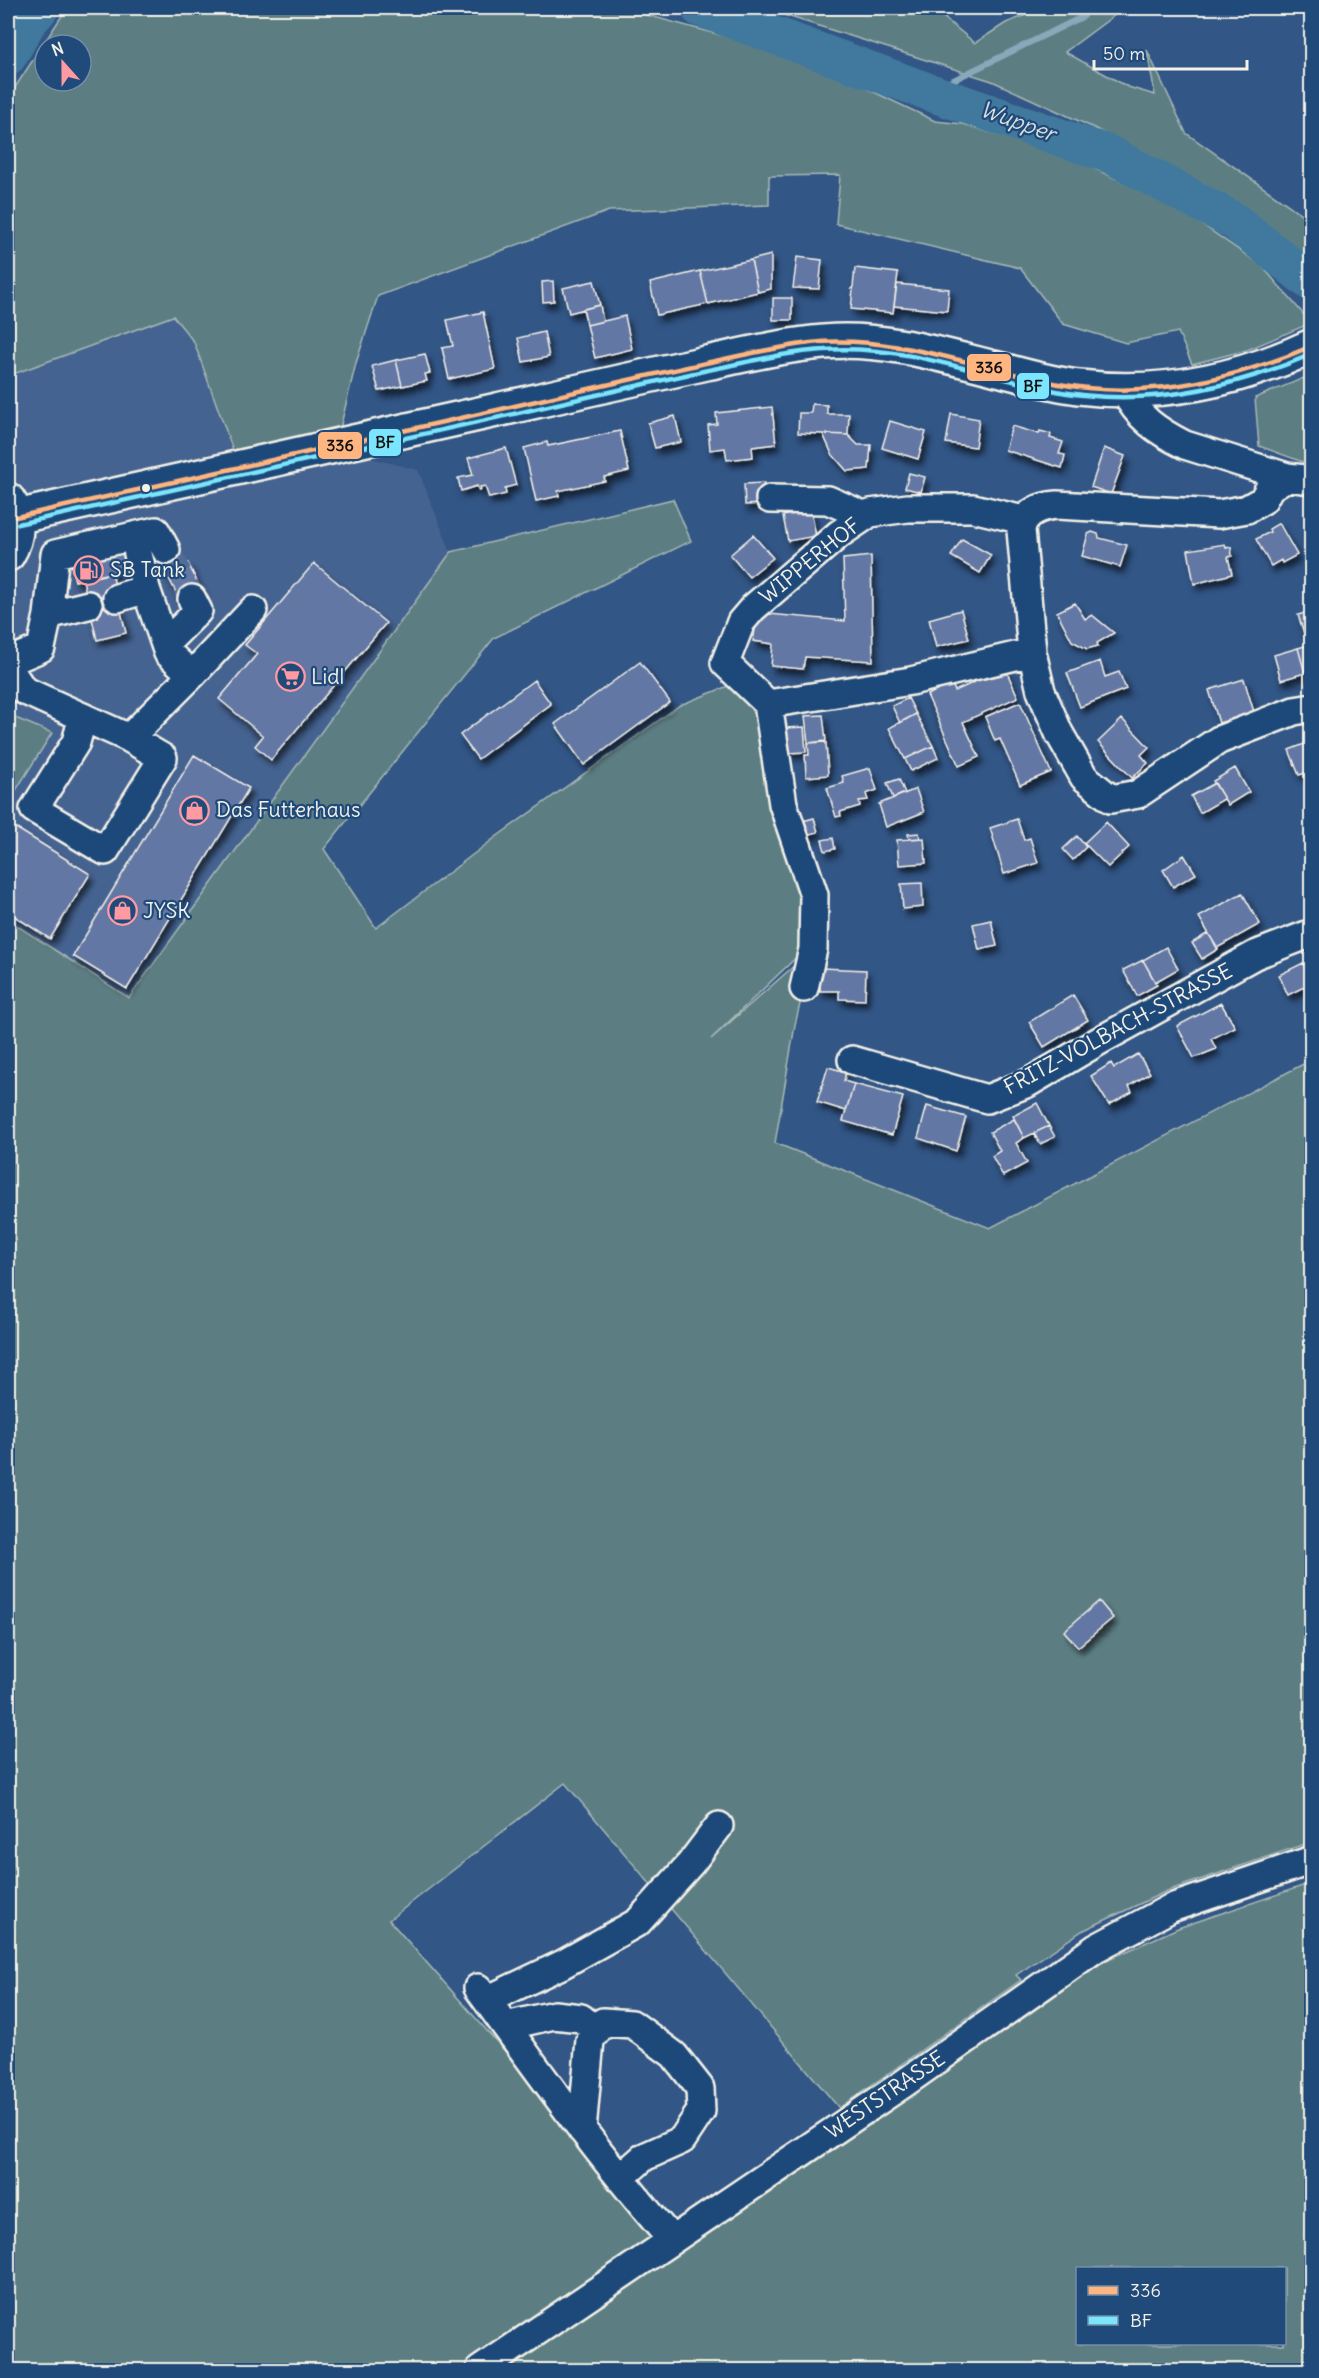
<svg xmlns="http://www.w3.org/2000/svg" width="1319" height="2378" font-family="Delius,sans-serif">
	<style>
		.built { fill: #456391 }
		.green { fill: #5c7e83; stroke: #a8b8b6; stroke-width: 1.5; fill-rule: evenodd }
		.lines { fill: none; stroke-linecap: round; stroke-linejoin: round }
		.stream { stroke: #89a9bb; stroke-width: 6 }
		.river { stroke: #41799d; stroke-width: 38 }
		.building { fill: #6377a5; stroke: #f4f1e8; stroke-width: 1.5; filter: url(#shadow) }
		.minor-tunnel { stroke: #4f6d95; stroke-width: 27; stroke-dasharray: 27 14; stroke-linecap: butt }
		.minor-casing { stroke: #f4f1e8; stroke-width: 32 }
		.major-casing { stroke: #f4f1e8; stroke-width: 38 }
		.minor { stroke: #1f4a7a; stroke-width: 27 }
		.major { stroke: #1f4a7a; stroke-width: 33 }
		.bus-1-casing { stroke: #1f4a7a; stroke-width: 9 }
		.bus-2-casing { stroke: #1f4a7a; stroke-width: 9 }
		.bus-1 { stroke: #ffb580; stroke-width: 4.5 }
		.bus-2 { stroke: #7ae5fd; stroke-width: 4.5 }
		.bus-dot { fill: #f4f1e8; stroke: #1f4a7a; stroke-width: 2 }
		.labels { text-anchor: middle; stroke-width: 4.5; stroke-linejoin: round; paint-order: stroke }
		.street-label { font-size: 21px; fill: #f4f1e8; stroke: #1f4a7a }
		.poi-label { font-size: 21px; fill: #f4f1e8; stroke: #1f4a7a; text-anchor: start }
		.water-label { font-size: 22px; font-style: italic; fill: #d9dfdd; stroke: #1f4a7a }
		.line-badge { stroke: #1f4a7a; stroke-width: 2 }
		.pale-badge-label { font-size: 16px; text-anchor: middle; font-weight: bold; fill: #111 }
	</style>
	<defs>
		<filter id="shadow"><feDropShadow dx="3.5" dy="6" stdDeviation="3" flood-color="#0009"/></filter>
	</defs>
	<rect width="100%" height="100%" fill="#325686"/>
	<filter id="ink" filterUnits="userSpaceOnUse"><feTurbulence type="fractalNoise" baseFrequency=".0167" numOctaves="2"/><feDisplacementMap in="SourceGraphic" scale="12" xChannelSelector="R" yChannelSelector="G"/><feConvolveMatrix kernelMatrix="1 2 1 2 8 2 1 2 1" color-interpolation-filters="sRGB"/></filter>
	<g filter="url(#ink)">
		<path class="built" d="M173,316L194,342L239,467L335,449L418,470L451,552L128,998L8,920V803L52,733L8,715V376Z"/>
		<path class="green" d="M8,8H24L8,28Z
			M67,8H621L798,56L935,121L963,124L1072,158L1178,208L1262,266L1311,323L1247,350L1192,364L1178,332L1126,343L1063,324L1020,268L836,224L840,175L769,176V205L609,211L378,296L356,363L335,449L239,467L194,342L173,316L8,376V98ZM45,45H81V81H45Z
			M762,8H932L975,43L1006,23L1044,8L1123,9L1065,52L1128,87L1155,95L1147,50L1186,133L1311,221V263L1186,178L1094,128L992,81Z
			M1311,375V465L1259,446L1255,398Z
			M673,499L691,541L494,638L324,849L376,928L496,837L680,705L733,684L761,708L806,901L805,949L711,1039L813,949L795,1025L775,1143L990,1228L1311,1060L1312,1825L1305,1844L1167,1891L1082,1931L1016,1975L1021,1980L839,2108L565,1783L389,1920L672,2240L1103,1962L1178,1928L1311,1883V2370H8V920L129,998L451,552ZM1078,2268H1284V2344H1078Z
			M8,715L52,733L8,803Z"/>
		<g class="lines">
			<path class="stream" d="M929,92L1084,16"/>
			<path class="river" d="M700,8L929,92L1111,155L1234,221L1312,283
				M8,56L27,23L40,8"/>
		</g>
		<path class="building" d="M771,255V289L758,292L751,260Z
			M797,257L822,260L819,289L793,288Z
			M751,260L758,292L708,304L700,271Z
			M855,268L898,273L893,313L851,309L853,289H851L853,287Z
			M700,271L708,304L657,315L650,283Z
			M553,281L554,301L543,302L542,282Z
			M594,281L600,305L569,313L563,288Z
			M897,284L949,289L947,311L894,306Z
			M773,298H792V320H773Z
			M600,305L603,321L587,325L583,309Z
			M483,312L495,369L449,379L442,348L453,346L447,320Z
			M625,316L632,349L595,358L587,325Z
			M544,332L549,357L523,362L518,338Z
			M425,354L430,373L425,374L427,381L402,386L396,360Z
			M396,360L402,386L379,391L372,366Z
			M812,404L827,405V414H849L848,435L798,433L799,413H811Z
			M772,407L776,444L752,447L753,457L727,460L725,448L710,450L708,425L717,424L716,413Z
			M951,414L979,419L975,447L946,443Z
			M675,416L681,442L655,448L648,423Z
			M890,421L926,432L918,459L882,448Z
			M1012,426L1039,434L1040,431L1051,434L1050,438L1063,442L1059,454L1065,455L1062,468L1005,450Z
			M620,431L629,471L604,477L605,481L558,491L559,496L536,501L524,448L547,442L548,446Z
			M823,434L848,435L858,445H871L869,469L847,471L832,454Z
			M506,448L516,485L505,488L506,494L489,498L485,486L480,487L481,490L479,491L477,486L461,491L458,478L473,475L468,458Z
			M1104,448L1125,456L1111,494L1091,487Z
			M909,473L925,477L921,492L905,488Z
			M764,483L765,504L745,505L744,484Z
			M811,510L816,536L788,541L783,516Z
			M1279,523L1297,555L1282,563L1281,560L1271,566L1256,539L1270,532L1269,529Z
			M1092,532L1098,534L1099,538L1127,545L1120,567L1082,556L1088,534Z
			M753,535L773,558L749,577L730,555Z
			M962,539L991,555L980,573L951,556Z
			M1225,544L1226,548L1231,547L1232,556L1228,557L1232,574L1194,584L1188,550Z
			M122,545L128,569L75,581L69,557Z
			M171,548L181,567L188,563L203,594L182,604L157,555Z
			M871,556L873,661L805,657L803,669L771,666L773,644L753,641L758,613L845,621L843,559Z
			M314,563L386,623L271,760L255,746L263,736L219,699L257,654L245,645Z
			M112,573L126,633L97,640L83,580Z
			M1075,603L1085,619L1092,615L1114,633L1097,643L1098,646L1087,649L1072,641L1057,612Z
			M961,610L969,639L936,647L929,619Z
			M1312,611V671L1305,673L1298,648L1308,645L1298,615Z
			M1298,648L1305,673L1281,680L1274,655Z
			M1100,661L1105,677L1119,672L1126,689L1080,707L1067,673Z
			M640,662L670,702L584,765L555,724Z
			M1005,668L1018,697L963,722L979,757L959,766L927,695L952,684L955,691Z
			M1244,679L1254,712L1219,723L1209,690Z
			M534,680L551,704L478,759L460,735Z
			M908,698L916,714L900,723L892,706Z
			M1020,702L1051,772L1020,785L1000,739L995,741L985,717Z
			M916,714L933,746L905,759L889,728Z
			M823,715L826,741L808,743L805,716Z
			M1122,719L1149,747L1141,755L1148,763L1132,778L1098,742Z
			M804,727L806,752L788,753L785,728Z
			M1312,741V771L1299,775L1289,750Z
			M826,742L828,775L806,777L805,755H809L808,743Z
			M933,746L938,758L911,771L905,759Z
			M194,755L249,788L127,989L73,956Z
			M870,768L877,790L866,794L868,800L859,801L860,806L840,812L841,816L836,817L827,788L844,783L842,776Z
			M1235,768L1249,792L1228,805L1213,781Z
			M899,779L905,793L893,798L887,783Z
			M1215,783L1224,799L1200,813L1191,796Z
			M916,789L924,812L886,827L879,804Z
			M814,818L818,832L798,837L795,823Z
			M1017,819L1024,840L1030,838L1038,863L1004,874L990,828Z
			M1106,822L1129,847L1108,867L1084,843Z
			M8,823L90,874L50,939L8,912Z
			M919,833L920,838L909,839L908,834Z
			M1077,836L1086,847L1073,860L1063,849Z
			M833,838L835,849L825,851L822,840Z
			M924,838L926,863L899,865L897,840Z
			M1184,855L1196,874L1173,887L1163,870Z
			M922,883L923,907L903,909L901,884Z
			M1242,893L1260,924L1217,948L1199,917Z
			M991,920L997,946L979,950L973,924Z
			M1208,933L1218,949L1202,959L1192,943Z
			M1166,947L1178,969L1155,982L1143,960Z
			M1143,960L1157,985L1137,996L1123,970Z
			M1303,963L1312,983L1288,995L1279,975Z
			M821,968L866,970L865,1000L839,999V991H820Z
			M1073,995L1088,1020L1044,1047L1029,1022Z
			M1221,1003L1235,1027L1211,1039L1216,1049L1194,1058L1177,1026Z
			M1138,1054L1150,1073L1129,1086L1132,1092L1109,1105L1091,1076L1111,1063L1114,1068Z
			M828,1067L846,1072L844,1081L854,1084L846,1111L817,1102Z
			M854,1084L903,1097L892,1135L843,1121Z
			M1037,1103L1049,1126L1024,1138L1013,1116Z
			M927,1106L966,1117L956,1151L918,1138Z
			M1014,1119L1024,1138L1016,1143L1027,1163L1003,1176L992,1156L1000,1151L990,1132Z
			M1049,1126L1055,1137L1040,1144L1034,1133Z
			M1099,1601L1113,1618L1078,1647L1064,1631Z"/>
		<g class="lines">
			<path class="minor-tunnel" d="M166,550L192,599"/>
			<defs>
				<path id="minor" d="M1124,390C1138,418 1157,431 1185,445L1287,477L1312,480
					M1287,477L1270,487L1263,500L1247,509L1219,514L1057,505C1041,506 1023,513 1021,530L1032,652L1041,691L1059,733L1084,777L1111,799L1138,794L1219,740L1294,711L1312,708
					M770,499L828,500L865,516
					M1023,520L973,508H908L870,513L839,534L753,608L741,622L725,663L768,704L911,681L1032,652
					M134,536L146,589
					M117,598L146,589L168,653L192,675L129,738
					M48,615L55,554L156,531L166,550
					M165,644L198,611L192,599
					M8,662L41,648L48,615L88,605
					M8,667L23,690L129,738L163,758L105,851L34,809L76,742L83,717
					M192,675L253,610
					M768,704L783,804L814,895L813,949L804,988
					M852,1060L987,1099L1028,1083L1099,1041L1255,955L1312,933
					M478,1988C540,2074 602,2160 672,2240
					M487,2000L563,1964L638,1922L691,1863L719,1826
					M506,2026L554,2015L581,2018L597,2031
					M582,2130L590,2040L603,2022L632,2024L674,2055L700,2088L701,2111L682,2140L644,2157L620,2178
					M480,2370L903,2084L1096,1948L1171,1908L1312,1860"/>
				<path id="major" d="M8,500C20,517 18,537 8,554
					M16,517C176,480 337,447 497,410C567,394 636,378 706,363C745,355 784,345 824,342C881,337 939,354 994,368C1022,375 1051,384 1079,387C1161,397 1237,381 1312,346"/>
			</defs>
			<use href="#minor" class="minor-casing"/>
			<use href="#major" class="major-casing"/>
			<use href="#minor" class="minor"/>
			<use href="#major" class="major"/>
			<defs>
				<path id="bus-1" d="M16,517C176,480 337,447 497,410C562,395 627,380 692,366C731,358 770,348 810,343C896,334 975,368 1059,384C1146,400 1231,381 1312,346"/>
				<path id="bus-2" d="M18,524C184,486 351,451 518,413C583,398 648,383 713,369C749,362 786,352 824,350C900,344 973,373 1046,389C1137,409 1227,391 1312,354"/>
			</defs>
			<use href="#bus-1" class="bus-1-casing"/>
			<use href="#bus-2" class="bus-2-casing"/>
			<use href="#bus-1" class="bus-1"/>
			<use href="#bus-2" class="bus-2"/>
		</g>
	</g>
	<defs>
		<symbol id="fuel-ring" viewBox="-11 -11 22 22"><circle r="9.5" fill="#1f4a7a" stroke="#ff9aa2" stroke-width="1.5"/><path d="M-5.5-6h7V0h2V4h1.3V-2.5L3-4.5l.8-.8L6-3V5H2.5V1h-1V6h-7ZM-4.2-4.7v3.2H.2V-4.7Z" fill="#ff9aa2"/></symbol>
		<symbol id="supermarket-ring" viewBox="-11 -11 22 22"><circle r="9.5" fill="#1f4a7a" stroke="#ff9aa2" stroke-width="1.5"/><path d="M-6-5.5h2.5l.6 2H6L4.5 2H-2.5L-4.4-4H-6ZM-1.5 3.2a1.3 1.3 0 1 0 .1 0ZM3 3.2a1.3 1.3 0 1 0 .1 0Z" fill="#ff9aa2"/></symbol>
		<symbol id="shop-ring" viewBox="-11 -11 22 22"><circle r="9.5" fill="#1f4a7a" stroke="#ff9aa2" stroke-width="1.5"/><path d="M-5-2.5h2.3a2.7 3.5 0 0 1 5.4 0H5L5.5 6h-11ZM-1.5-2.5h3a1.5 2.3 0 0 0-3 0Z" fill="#ff9aa2"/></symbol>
	</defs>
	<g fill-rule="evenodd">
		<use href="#fuel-ring" x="72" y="554" width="33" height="33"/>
		<use href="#supermarket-ring" x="274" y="660" width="33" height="33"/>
		<use href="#shop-ring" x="178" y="794" width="33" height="33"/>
		<use href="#shop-ring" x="106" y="894" width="33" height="33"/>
	</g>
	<circle class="bus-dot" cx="146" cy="488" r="5"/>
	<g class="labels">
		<g class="street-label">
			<text transform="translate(810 561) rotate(-39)" y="7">WIPPERHOF</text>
			<text transform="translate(1118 1029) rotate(-28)" y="7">FRITZ-VOLBACH-STRASSE</text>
			<text transform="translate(885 2095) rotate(-34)" y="7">WESTSTRASSE</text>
		</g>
		<g class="poi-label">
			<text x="110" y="577">SB Tank</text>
			<text x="311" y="684">Lidl</text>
			<text x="216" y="817">Das Futterhaus</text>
			<text x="143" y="918">JYSK</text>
		</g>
		<g class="water-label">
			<text transform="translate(1018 121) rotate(20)" y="8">Wupper</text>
		</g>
	</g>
	<g class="line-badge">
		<rect x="966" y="353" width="46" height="29" rx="6" fill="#ffb580"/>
		<rect x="1016" y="372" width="34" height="28" rx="6" fill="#7ae5fd"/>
		<rect x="368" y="428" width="34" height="29" rx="6" fill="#7ae5fd"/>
		<rect x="317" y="431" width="46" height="29" rx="6" fill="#ffb580"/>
	</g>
	<g class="pale-badge-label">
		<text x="989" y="373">336</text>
		<text x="1033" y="392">BF</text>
		<text x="385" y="448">BF</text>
		<text x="340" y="451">336</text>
	</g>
	<rect width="1319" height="2378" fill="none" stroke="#1f4a7a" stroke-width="30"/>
	<rect x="15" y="15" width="1289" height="2348" fill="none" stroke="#f4f1e8" stroke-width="2" filter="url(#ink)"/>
	<rect x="1076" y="2267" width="210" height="78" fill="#1f4a7a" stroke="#748da6" stroke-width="1.5"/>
	<rect x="1088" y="2286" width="30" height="9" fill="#ffb580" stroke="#748da6" stroke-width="1.5"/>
	<text x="1130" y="2297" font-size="18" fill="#f4f1e8">336</text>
	<rect x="1088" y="2316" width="30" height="9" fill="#7ae5fd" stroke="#748da6" stroke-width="1.5"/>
	<text x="1130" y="2327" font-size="18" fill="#f4f1e8">BF</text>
	<g transform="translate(63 63) rotate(339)"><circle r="28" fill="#1f4a7a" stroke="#748da6" stroke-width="1.5"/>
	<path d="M0-4.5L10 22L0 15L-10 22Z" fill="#ff9aa2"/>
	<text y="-9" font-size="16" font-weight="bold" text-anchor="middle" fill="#f4f1e8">N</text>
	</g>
	<path d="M1094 60v9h153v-9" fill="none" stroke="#f4f1e8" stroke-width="3"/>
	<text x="1103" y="60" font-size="18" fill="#f4f1e8" stroke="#1f4a7a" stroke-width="4.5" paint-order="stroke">50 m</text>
</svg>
